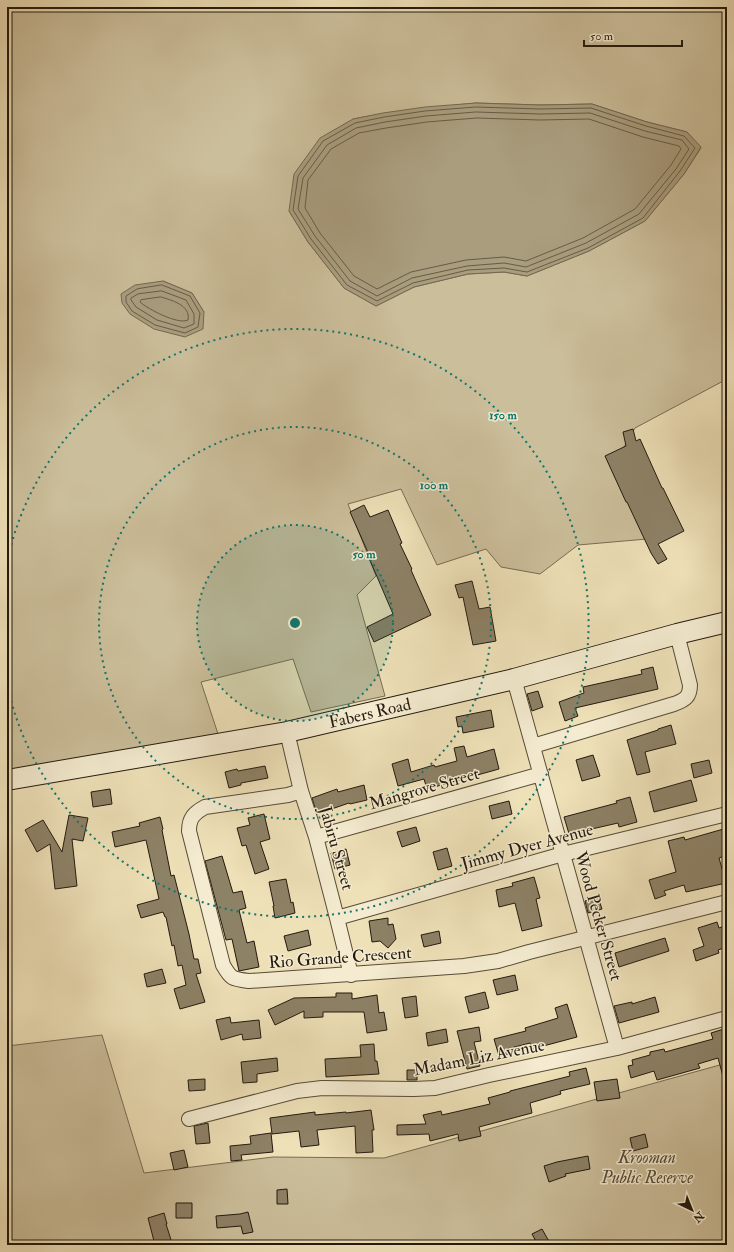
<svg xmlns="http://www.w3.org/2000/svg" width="734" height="1252" font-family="'IM FELL Double Pica',serif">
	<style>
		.green { fill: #cbbe9a; stroke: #776c54; fill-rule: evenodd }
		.water { fill: #a99d7e; stroke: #736951 }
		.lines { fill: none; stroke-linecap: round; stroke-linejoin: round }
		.shore { stroke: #665c46; stroke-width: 1 }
		.building { fill: #8d8166; stroke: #231a0e }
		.minor-casing { stroke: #564c38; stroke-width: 16 }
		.secondary-casing { stroke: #231a0e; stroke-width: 22 }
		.minor { stroke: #f4ebd0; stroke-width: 14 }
		.secondary { stroke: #f4ebd0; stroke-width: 20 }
		.ring { fill: none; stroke: #0f766e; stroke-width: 2; stroke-dasharray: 2 4 }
		.labels { text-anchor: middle; stroke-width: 3; stroke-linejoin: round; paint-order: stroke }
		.street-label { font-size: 17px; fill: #231a0e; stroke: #f4ebd0 }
		.park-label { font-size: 17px; font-style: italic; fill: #554b38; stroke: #f4ebd0 }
		.centre { fill: #0f766e; stroke: #f4ebd0; stroke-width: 2 }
		.ring-label { font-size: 12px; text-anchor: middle; font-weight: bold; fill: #0f766e; stroke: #f4ebd0; stroke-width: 3; stroke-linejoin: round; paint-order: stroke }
	</style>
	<rect width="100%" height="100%" fill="#eee0b7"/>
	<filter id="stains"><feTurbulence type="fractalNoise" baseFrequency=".005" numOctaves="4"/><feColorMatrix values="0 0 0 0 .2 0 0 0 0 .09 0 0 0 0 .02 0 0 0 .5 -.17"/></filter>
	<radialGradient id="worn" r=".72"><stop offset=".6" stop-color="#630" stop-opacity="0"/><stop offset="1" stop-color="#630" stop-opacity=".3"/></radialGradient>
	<path class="green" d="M7,7H727V379L635,428L617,459L647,539L578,545L540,574L501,567L486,549L437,565L401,489L348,504L376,576L357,595L385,696L311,712L293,659L201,682L219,737L7,774ZM476,103L540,105L592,104L647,122L687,132L701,148L684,174L645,221L589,251L527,276L504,272L468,274L414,287L376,306L344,288L308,242L289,211L353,119C394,111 435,107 476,103ZM163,281L192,293L204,312Z
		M102,1035L144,1173L273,1157L384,1158L727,1063V1245H7V1046Z"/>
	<path class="water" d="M476,103L540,105L592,104L647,122L687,132L701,147L684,174L645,221L589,251L527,276L504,272L468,274L414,287L376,306L344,288L308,242L289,211L294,174L320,138L353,119L383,113L425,107Z
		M163,281L192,293L204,312L203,329L185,337L154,329L130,314L122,303L121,294L135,285Z"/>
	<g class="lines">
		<path class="shore" d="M476,107L540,109L591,108L646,126L684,136L695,148L680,171L643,218L588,248L527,272L504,268L468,270L413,283L377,301L347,285L311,239L293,210L298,176L323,141L355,123L384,117L425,111Z
			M476,112L540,114L590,113L645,131L682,140L689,149L676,169L639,214L586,243L526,267L504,263L467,266L412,278L377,296L350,281L315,236L298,209L303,178L327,145L356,128L385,122L426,116Z
			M477,118L540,120L589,119L643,137L679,146L681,149L671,165L635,209L583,238L526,261L504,257L466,260L411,272L377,289L354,276L320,233L305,208L308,180L331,149L359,133L386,128L427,122Z
			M162,285L190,296L200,313L198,327L185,333L155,325L132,311L126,302V296L137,289Z
			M162,291L186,300L194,314V324L184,328L157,320L136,307L131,300V298L138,294Z
			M161,297C171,300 191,305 188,320C178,325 148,309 140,302L141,300Z"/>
	</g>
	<path class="building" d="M633,429L636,441L640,439L662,488H663L684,531L658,544L667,559L658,564L651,553L627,502H626L605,456L626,446L623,432Z
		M364,505L370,517L388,510L402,543L400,544L412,569L411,570L431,615L374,642L367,627L393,614L369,558L370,557L350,512Z
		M472,581L479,609L490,607L496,641L473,645L463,597L459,598L455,585Z
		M653,667L658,689L575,708L578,716L565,721L559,702L584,693L583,687L642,674L641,670Z
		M538,691L543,707L532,711L527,694Z
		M491,710L494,727L463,733L462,726L458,727L456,717Z
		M671,725L676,744L645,752L650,772L637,775L627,740L658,730V729Z
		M464,746L467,757L494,749L499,769L427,789L424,779L398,786L392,764L408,759L411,772L434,765L435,767L457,761L454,748Z
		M593,755L600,776L582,781L576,760Z
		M709,760L712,773L694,778L691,764Z
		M265,766L268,778L241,783V785L229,788L225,772L237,769L238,771Z
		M691,780L697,801L654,812L649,792Z
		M364,785L367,800L350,804L349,803L317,814L312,798L337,789L338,792Z
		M110,789L112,804L93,807L91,792Z
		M630,797L637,822L619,827L618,823L583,831L584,833L570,837L564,817L617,803L616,801Z
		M509,801L512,814L492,819L489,806Z
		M264,814L270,839L260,842L269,869L255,874L246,845L242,846L237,828L250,825L248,818Z
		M69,815L88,818L83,841L72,839L77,886L55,889L50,844L37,852L25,830L43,820L62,852Z
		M160,817L163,829L162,830L171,876L174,875L189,934L194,959H198L201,973L196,974L205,1002L180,1009L174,989L186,985L182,965L178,966L174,945L172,946L166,917H165L163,912L141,918L137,905L159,899L146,840L115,847L112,832L140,826L139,823Z
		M416,827L420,841L402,847L397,832Z
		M727,828V855L719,858L726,883L686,892L684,885L664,891L666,895L655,899L649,880L676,872L668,841L684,837L685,840Z
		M447,848L452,866L438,870L433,852Z
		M346,849L350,865L335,869L331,853Z
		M222,856L233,893L242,891L246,908L239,910L247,943L254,941L259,967L239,971L232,939L226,940L205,861Z
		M534,877L540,898L536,899L542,926L522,931L515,903L499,907L496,890L513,886L512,883Z
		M286,879L291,903L293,902L295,913L275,918L273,906H274L269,882Z
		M598,897L602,909L588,913L585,901Z
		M388,918V925L393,924L396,939L388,948L380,941L372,942L369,921Z
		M717,922L719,928L727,925V947L718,950L719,953L696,961L693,950L704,946L698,928Z
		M308,930L311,945L288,951L284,936Z
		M439,931L441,943L424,947L421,935Z
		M665,938L669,951L619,967L615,953Z
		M162,969L166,983L147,987L144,974Z
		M515,975L518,990L497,995L493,980Z
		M485,992L489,1008L469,1013L465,997Z
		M336,993H352V999L377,995L379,1013L384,1012L387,1030L367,1033L364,1012H323V1017L304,1018V1011L275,1025L268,1010L294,998L336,997Z
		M416,996L418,1016L405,1018L402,998Z
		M655,997L659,1012L619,1023L614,1006L632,1002V1004Z
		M567,1004L577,1037L532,1049L530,1043L507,1049L509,1054L499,1056L494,1039L526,1031L525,1028L558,1018L555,1008Z
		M230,1017L231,1023L259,1020L261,1038L243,1040L242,1034L221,1040L216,1020Z
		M479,1027L481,1041L474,1042L480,1066L467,1069L457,1031Z
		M727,1028V1079L724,1080L718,1058L698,1064L700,1068L657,1080L654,1071L631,1078L628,1066L633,1065L632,1060L650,1055V1052L664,1049L665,1052L713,1039L711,1033Z
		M446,1029L448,1042L428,1046L426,1033Z
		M374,1044L375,1061H377L379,1074L326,1077L325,1059L361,1057L360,1045Z
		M277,1058L278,1071L257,1074V1082L243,1083L241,1062Z
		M586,1068L590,1084L560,1091L561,1094L530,1103L532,1113L479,1127L481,1136L459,1141L458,1134L430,1141L429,1134L397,1135V1125L426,1124L423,1115L441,1111L442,1115L490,1104L488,1098L510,1092V1091L570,1076L569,1072Z
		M407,1070H417V1080H407Z
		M205,1079V1090L189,1091L188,1080Z
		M617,1079L620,1098L597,1101L594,1082Z
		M371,1110L374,1130H372L373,1152L356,1153L355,1126L317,1130L319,1145L301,1147L299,1131L272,1134L270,1118L315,1112V1115L346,1112V1113Z
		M208,1123L210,1143L196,1144L194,1126Z
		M271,1133L273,1152L241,1155L242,1160L231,1161L230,1146L251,1144L250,1136Z
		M645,1134L648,1147L633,1151L630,1138Z
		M184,1150L188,1167L174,1170L170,1153Z
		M588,1156L590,1169L565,1174L566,1176L549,1182L544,1166L557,1162Z
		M287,1189L288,1204H277V1190Z
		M176,1203H192V1218H176Z
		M248,1212L253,1232L243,1234L241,1226L217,1228L216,1216L240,1214Z
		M164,1213L167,1224H166L172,1243L166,1245H155L148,1218Z
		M542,1229L551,1245H538L532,1234Z"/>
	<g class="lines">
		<defs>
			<path id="minor" d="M514,679L617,1048
				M287,732L301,791L316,837L337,918L351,975
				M533,746L674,704C685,700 690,697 690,685L677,634
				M301,791L288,795L205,807C194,813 189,818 189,831L223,965C231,979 232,979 249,981L464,966L498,961L529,952L727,902
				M316,837L541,774
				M337,918L563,854L727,814
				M189,1119L297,1091L322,1088L414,1089L435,1088L489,1075L617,1048L727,1018"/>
			<g id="secondary">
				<path id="s1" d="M7,780L287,732L514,679L677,634L727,622"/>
			</g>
		</defs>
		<use href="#minor" class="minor-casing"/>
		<use href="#secondary" class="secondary-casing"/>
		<use href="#minor" class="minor"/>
		<use href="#secondary" class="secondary"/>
	</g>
	<circle cx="295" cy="623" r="98" fill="#0f766e" fill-opacity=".12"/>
	<g class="ring">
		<circle cx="295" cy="623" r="98"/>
		<circle cx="295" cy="623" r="196"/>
		<path d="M7 562A294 294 0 1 1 7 684"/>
	</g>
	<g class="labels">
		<g class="street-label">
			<text dy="6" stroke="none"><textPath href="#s1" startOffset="369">Fabers Road</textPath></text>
			<text transform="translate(424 788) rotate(-16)" y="6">Mangrove Street</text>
			<text transform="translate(527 846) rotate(-15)" y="6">Jimmy Dyer Avenue</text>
			<text transform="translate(337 848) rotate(74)" y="6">Jabiru Street</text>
			<text transform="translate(599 916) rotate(74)" y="6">Wood Pecker Street</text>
			<text transform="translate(340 957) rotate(-4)" y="6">Rio Grande Crescent</text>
			<text transform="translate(479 1057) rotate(-11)" y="6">Madam Liz Avenue</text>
		</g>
		<g class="park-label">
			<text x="647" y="1163">Krooman<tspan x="647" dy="20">Public Reserve</tspan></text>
		</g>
	</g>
	<circle cx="295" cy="623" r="6" class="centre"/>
	<g class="ring-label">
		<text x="503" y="419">150 m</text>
		<text x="434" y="489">100 m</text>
		<text x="364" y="558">50 m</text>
	</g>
	<rect width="734" height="1252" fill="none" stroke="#eee0b7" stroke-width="24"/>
	<rect x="8" y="8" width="718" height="1236" fill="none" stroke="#231a0e" stroke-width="2"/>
	<rect x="12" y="12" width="710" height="1228" fill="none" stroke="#231a0e"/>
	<g transform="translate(692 1210) rotate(137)" stroke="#f4ebd0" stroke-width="3" paint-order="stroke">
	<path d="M0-3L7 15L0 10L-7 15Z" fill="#231a0e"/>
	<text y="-6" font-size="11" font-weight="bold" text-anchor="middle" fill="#231a0e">N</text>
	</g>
	<path d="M584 40v6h98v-6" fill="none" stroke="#231a0e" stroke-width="2"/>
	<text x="590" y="40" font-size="12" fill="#231a0e" stroke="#f4ebd0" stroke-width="3" paint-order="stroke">50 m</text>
	<rect width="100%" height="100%" filter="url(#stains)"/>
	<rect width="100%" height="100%" fill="url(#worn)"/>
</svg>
